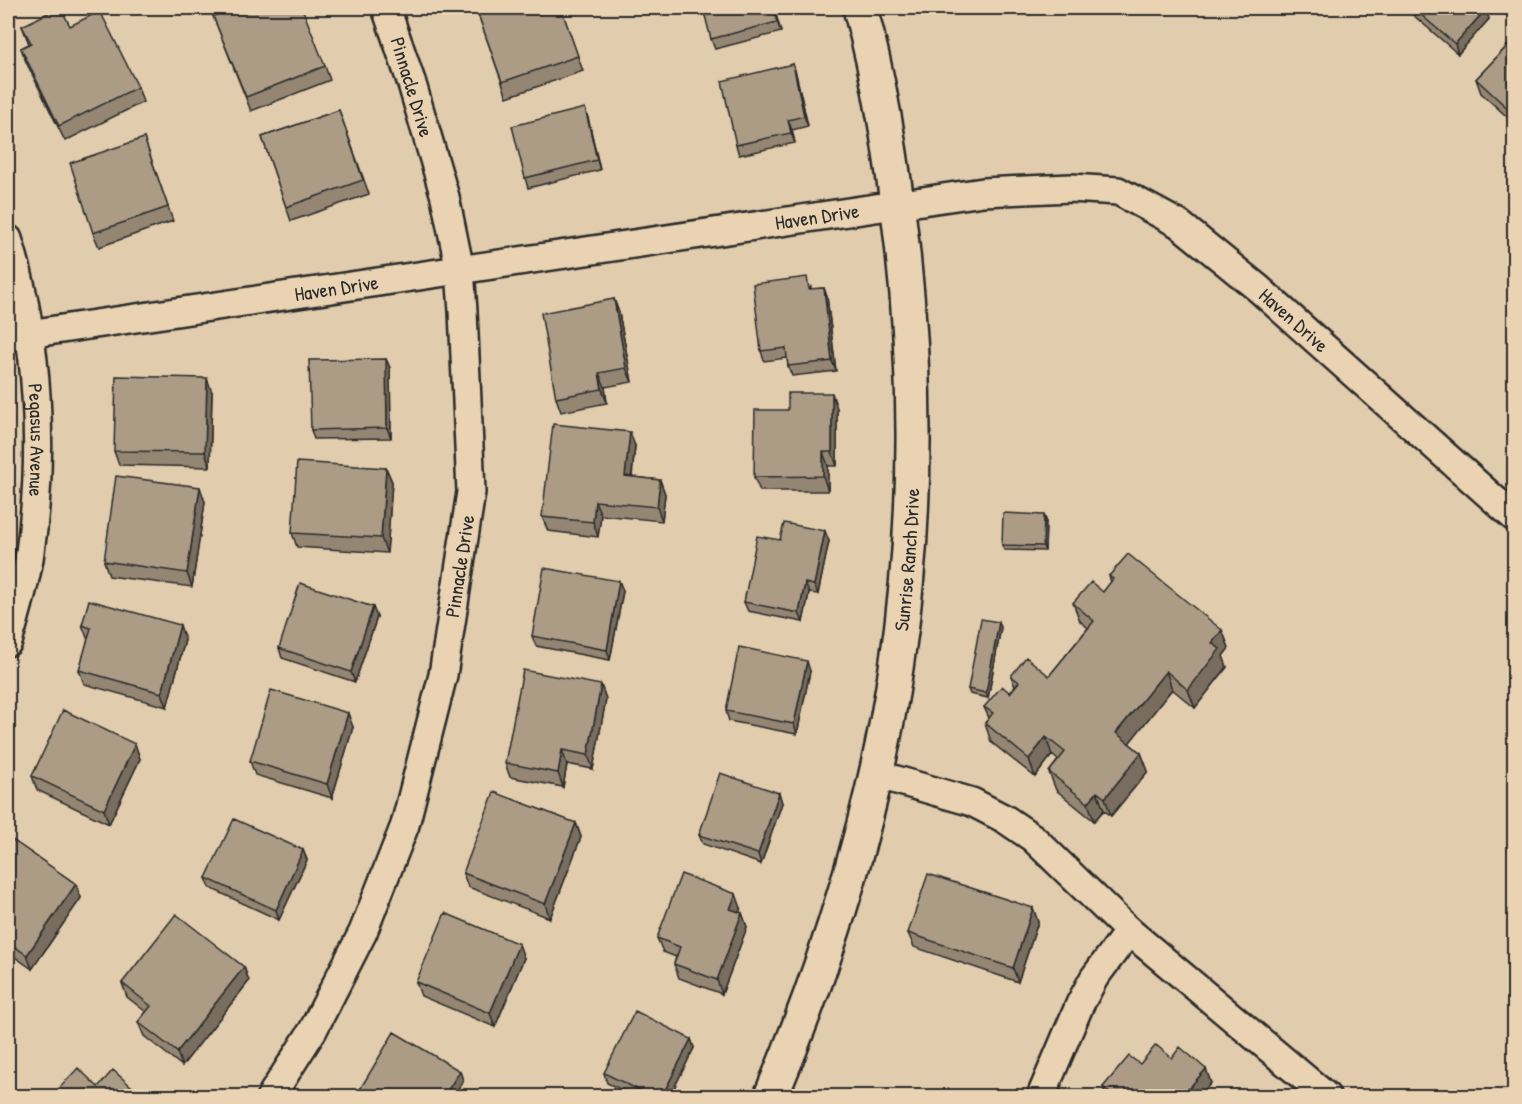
<svg xmlns="http://www.w3.org/2000/svg" width="1522" height="1104" font-family="'Patrick Hand',sans-serif">
	<style>
		.lines { fill: none; stroke-linecap: round; stroke-linejoin: round }
		.street-casing { stroke: #2b2b2b; stroke-width: 32 }
		.secondary-casing { stroke: #2b2b2b; stroke-width: 38 }
		.street { stroke: #e9d3b2; stroke-width: 27 }
		.secondary { stroke: #e9d3b2; stroke-width: 33 }
		.wall { fill: #948673; stroke: #2b2b2b; stroke-width: 1.5 }
		.shaded-wall { fill: #786d5e; stroke: #2b2b2b; stroke-width: 1.5 }
		.building { fill: #ac9c86; stroke: #2b2b2b; stroke-width: 1.5 }
		.labels { text-anchor: middle; stroke-width: 4.5; stroke-linejoin: round; paint-order: stroke }
		.street-label { font-size: 20px; fill: #2b2b2b; stroke: #e9d3b2 }
	</style>
	<rect width="100%" height="100%" fill="#e1ccad"/>
	<filter id="ink" filterUnits="userSpaceOnUse"><feTurbulence type="fractalNoise" baseFrequency=".0167" numOctaves="2"/><feDisplacementMap in="SourceGraphic" scale="12" xChannelSelector="R" yChannelSelector="G"/><feConvolveMatrix kernelMatrix="1 2 1 2 8 2 1 2 1" color-interpolation-filters="sRGB"/></filter>
	<g filter="url(#ink)">
		<g class="lines">
			<defs>
				<g id="street">
					<path id="s1" d="M8,239C39,337 45,456 29,559C24,587 16,615 8,642"/>
					<path id="s2" d="M8,337L983,192L1071,188L1118,191L1179,224L1259,289L1514,517"/>
					<path d="M876,774L972,802L1005,819L1033,838L1129,931L1326,1096"/>
					<path id="s3" d="M271,1096L313,1030L363,932L405,825L443,675L471,492L463,311L460,270L445,197L412,84L386,8"/>
					<path d="M1041,1096L1080,1004L1094,978L1129,931"/>
				</g>
				<g id="secondary">
					<path id="s4" d="M771,1096C828,960 874,815 896,668C918,522 918,374 900,227C891,153 880,80 860,8"/>
				</g>
			</defs>
			<use href="#street" class="street-casing"/>
			<use href="#secondary" class="secondary-casing"/>
			<use href="#street" class="street"/>
			<use href="#secondary" class="secondary"/>
		</g>
		<path class="wall" d="M561,8L583,71L507,97L478,14Z
			M774,8L781,32L715,49L711,39Z
			M1405,8H1483L1486,9L1489,19L1458,54Z
			M213,16L325,66L330,80L251,111Z
			M22,26H70L138,87L143,102L65,141L26,62L21,48L29,44Z
			M1515,38V124L1481,93L1476,79Z
			M793,64L796,74L808,126L792,130L795,143L739,155L736,145Z
			M339,110L369,194L291,221L262,137Z
			M588,118L600,170L528,188L525,178Z
			M144,138L173,221L99,247L93,233Z
			M811,287V289L824,288L827,297L836,371L792,376L788,366L787,358L764,361L761,351Z
			M614,299L619,313L632,382L605,387L607,403L561,412L556,398Z
			M386,359L390,368L391,438L314,439L311,430Z
			M212,392L210,467L119,465L114,451Z
			M837,408V466H828V491H760L754,477L788,410Z
			M635,446L632,477L660,480L665,494L662,521L601,515L598,537L548,531L542,517Z
			M386,468L392,482L387,553L297,547L292,533Z
			M205,502L192,587L109,576L104,561Z
			M1046,520L1045,551L1004,550L1002,545Z
			M780,540L829,541L818,594L809,593L803,622L748,611L744,602Z
			M1109,576L1222,630L1229,648L1223,656L1227,667L1195,708L1172,689L1129,743L1141,753L1148,771L1111,816L1104,810L1094,821L1056,790L1049,772L1058,760L1052,755L1035,777L991,742L985,723L989,718L984,707L1010,693L1015,687L1011,676H1049L1088,628L1080,621L1073,603L1103,592L1111,582Z
			M619,581L623,591L610,660L536,646L532,636Z
			M377,617L355,682L282,658L279,648Z
			M82,625L185,640L167,707L84,684L79,670L88,640Z
			M1001,627L988,698L970,694L968,689Z
			M810,671L797,734L729,721L726,711Z
			M601,685L606,699L593,769L567,764L563,787L510,777L505,763Z
			M353,727L332,798L255,775L250,761Z
			M135,744L140,759L109,824L37,790L32,776Z
			M779,793L782,803L761,864L703,844L699,835Z
			M576,823L581,837L550,918L468,887L463,873Z
			M8,837L76,884L81,898L32,969L8,952Z
			M303,850L307,860L279,920L210,888L206,878Z
			M741,908L739,912L742,913L747,927L722,994L679,978L674,964L676,957L663,952L657,938Z
			M1033,908L1038,922L1018,982L914,947L908,933Z
			M524,958L495,1027L421,996L416,982Z
			M244,967L249,981L182,1066L144,1036L138,1022L146,1012L127,997L122,983Z
			M691,1039L694,1048L670,1096H635L607,1083L604,1073Z
			M1172,1058L1206,1069L1211,1083L1199,1096H1106L1103,1087L1140,1064Z
			M463,1080L454,1096H361L359,1091Z"/>
		<path class="shaded-wall" d="M773,8H774L781,32L777,22Z
			M1486,9L1489,19L1458,54L1455,44Z
			M793,64L796,74L808,126L804,116Z
			M585,108L588,118L600,170L597,160Z
			M788,120L792,130L795,143L791,133Z
			M824,288L827,297L836,371L832,361Z
			M614,299L619,313L632,382L626,368Z
			M386,359L390,368L391,438L387,428Z
			M599,373L605,387L607,403L602,389Z
			M207,378L212,392L210,467L205,452Z
			M832,393L837,408V466L832,452Z
			M630,432L635,446L630,490L625,476Z
			M823,452L828,466V491L823,476Z
			M386,468L392,482L387,553L381,538Z
			M660,480L665,494L662,521L657,507Z
			M200,487L205,502L192,587L187,573Z
			M595,501L601,515L598,537L593,522Z
			M1044,515L1046,520L1045,551L1043,546Z
			M825,531L829,541L818,594L814,585Z
			M619,581L623,591L610,660L607,650Z
			M805,583L809,593L803,622L799,613Z
			M373,607L377,617L355,682L351,672Z
			M999,622L1001,627L988,698L986,693Z
			M180,625L185,640L167,707L162,693Z
			M1222,630L1229,648L1223,656L1227,667L1195,708L1188,690L1212,643Z
			M807,661L810,671L797,734L794,724Z
			M1166,671L1172,689L1123,751L1116,733Z
			M601,685L606,699L593,769L588,755Z
			M348,713L353,727L332,798L327,784Z
			M1046,737L1052,755L1035,777L1029,759Z
			M135,744L140,759L109,824L104,810Z
			M562,750L567,764L563,787L558,773Z
			M1141,753L1148,771L1111,816L1105,798Z
			M1097,792L1104,810L1094,821L1088,803Z
			M779,793L782,803L761,864L758,854Z
			M576,823L581,837L550,918L545,904Z
			M303,850L307,860L279,920L276,910Z
			M76,884L81,898L32,969L27,955Z
			M736,894L741,908L735,923L730,909Z
			M1033,908L1038,922L1018,982L1013,968Z
			M742,913L747,927L722,994L717,980Z
			M519,944L524,958L495,1027L490,1013Z
			M244,967L249,981L182,1066L177,1052Z
			M691,1039L694,1048L670,1096H662Z
			M1206,1069L1211,1083L1199,1096H1182Z
			M460,1071L463,1080L454,1096H444Z"/>
		<path class="building" d="M58,8H61L70,26L100,11L138,87L59,126L21,48L31,43L22,26Z
			M235,8H302L325,66L246,97L213,16Z
			M496,8H561L578,56L502,82L478,14Z
			M703,8H773L777,22L711,39Z
			M1413,8H1483L1486,9L1455,44Z
			M1515,38V115L1476,79Z
			M793,64L804,116L788,120L791,133L736,145L722,81Z
			M585,108L597,160L525,178L512,126Z
			M339,110L363,180L286,207L262,137Z
			M144,138L168,207L93,233L70,163Z
			M807,277L809,289L824,288L832,361L788,366L786,348L761,351L753,284Z
			M614,299L626,368L599,373L602,389L556,398L541,313Z
			M386,359L387,428L311,430L309,360Z
			M116,376L207,378L205,452L114,451Z
			M788,393H832V452H823V476L754,477L755,410H788Z
			M553,424L630,432L625,476L660,480L657,507L595,501L593,522L542,517Z
			M297,462L386,468L381,538L292,533Z
			M116,476L200,487L187,573L104,561Z
			M1003,513L1044,515L1043,546L1002,545Z
			M784,523L825,531L814,585L805,583L799,613L744,602L757,536L780,540Z
			M1128,554L1222,630L1212,643L1220,649L1188,690L1166,671L1116,733L1141,753L1105,798L1097,792L1088,803L1049,772L1065,752L1046,737L1029,759L985,723L993,713L984,707L1002,686L1010,693L1019,682L1011,676L1026,657L1049,676L1094,621L1073,603L1091,582L1103,592L1113,579L1109,576Z
			M544,568L619,581L607,650L532,636Z
			M300,583L373,607L351,672L279,648Z
			M89,600L180,625L162,693L79,670L91,628L82,625Z
			M981,619L999,622L986,693L968,689Z
			M739,647L807,661L794,724L726,711Z
			M523,670L601,685L588,755L562,750L558,773L505,763Z
			M271,690L348,713L327,784L250,761Z
			M63,710L135,744L104,810L32,776Z
			M720,773L779,793L758,854L699,835Z
			M494,792L576,823L545,904L463,873Z
			M234,819L303,850L276,910L206,878Z
			M8,837L76,884L27,955L8,942Z
			M681,874L736,894L730,909L742,913L717,980L674,964L680,947L657,938Z
			M928,874L1033,908L1013,968L908,933Z
			M445,913L519,944L490,1013L416,982Z
			M176,914L244,967L177,1052L138,1022L151,1006L122,983Z
			M635,1011L691,1039L662,1096H651L604,1073Z
			M394,1032L460,1071L444,1096H368L359,1091Z
			M1156,1045L1172,1058L1180,1047L1206,1069L1182,1096H1113L1103,1087L1129,1056L1140,1064Z
			M78,1068L98,1087L113,1070L142,1096H52Z"/>
	</g>
	<g class="labels">
		<g class="street-label">
			<text transform="translate(412 87) rotate(73)" y="7">Pinnacle Drive</text>
			<text dy="7" stroke="none"><textPath href="#s2" startOffset="818">Haven Drive</textPath></text>
			<text dy="7" stroke="none"><textPath href="#s2" startOffset="332">Haven Drive</textPath></text>
			<text dy="7" stroke="none"><textPath href="#s2" startOffset="1340">Haven Drive</textPath></text>
			<text dy="7" stroke="none"><textPath href="#s1" startOffset="204">Pegasus Avenue</textPath></text>
			<text dy="7" stroke="none"><textPath href="#s4" startOffset="556">Sunrise Ranch Drive</textPath></text>
			<text dy="7" stroke="none"><textPath href="#s3" startOffset="568">Pinnacle Drive</textPath></text>
		</g>
	</g>
	<rect width="1522" height="1104" fill="none" stroke="#e9d3b2" stroke-width="30"/>
	<rect x="15" y="15" width="1492" height="1074" fill="none" stroke="#2b2b2b" stroke-width="2" filter="url(#ink)"/>
</svg>
